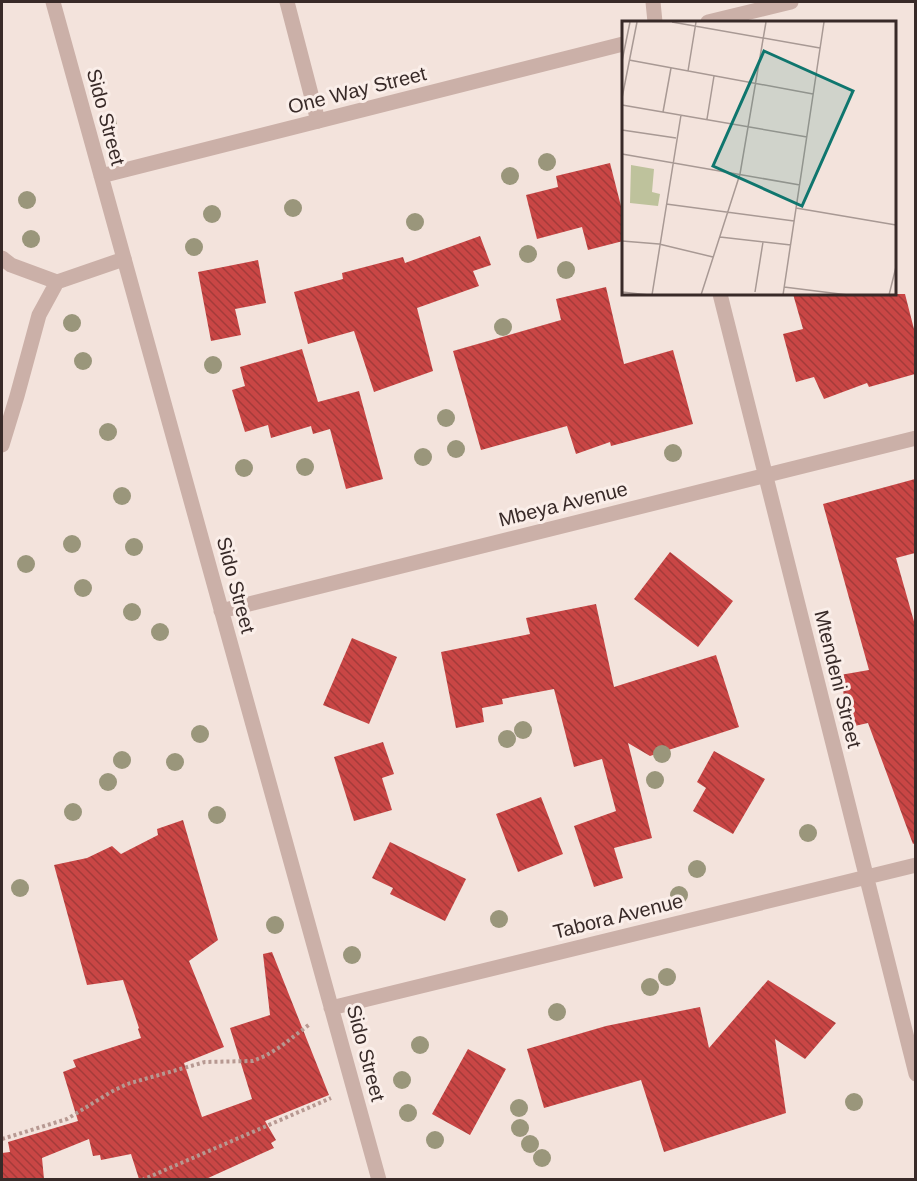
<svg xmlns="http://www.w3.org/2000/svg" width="917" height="1181" font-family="Arial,sans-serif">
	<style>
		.building { fill: url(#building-back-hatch) }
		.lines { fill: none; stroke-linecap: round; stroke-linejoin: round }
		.path { stroke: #b79992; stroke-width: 4; stroke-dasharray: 3 3; stroke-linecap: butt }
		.service { stroke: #cbb0a8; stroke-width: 15 }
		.minor { stroke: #cbb0a8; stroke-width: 15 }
		.tree { fill: #9a967b }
		.labels { text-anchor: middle; stroke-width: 6; stroke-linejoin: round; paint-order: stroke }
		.street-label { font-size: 20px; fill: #382a28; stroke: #faeee9 }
		.inset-road { fill: none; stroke: #a89994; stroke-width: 1.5 }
		.view { fill: #0f766e; fill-opacity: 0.15; stroke: #0f766e; stroke-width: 3 }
		.inset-edge { fill: none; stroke: #382a28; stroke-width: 3 }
	</style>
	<defs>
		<pattern id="building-back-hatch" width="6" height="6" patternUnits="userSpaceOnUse" patternTransform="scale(1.5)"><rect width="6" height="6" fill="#c94645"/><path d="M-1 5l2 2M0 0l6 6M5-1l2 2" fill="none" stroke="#a43b3a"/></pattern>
	</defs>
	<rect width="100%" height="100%" fill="#f3e3dc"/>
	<path class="building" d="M610,163L623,214V241L588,250L582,227L537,239L526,195L558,187L556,176Z
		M480,236L491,265L473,271L479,286L417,308L433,371L374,392L354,331L308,344L294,292L343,279L342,273L403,257L405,263Z
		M258,260L266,303L235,309L241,335L211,341L198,272Z
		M606,287L624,364L673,350L693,424L611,446L610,442L576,454L567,426L481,450L453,351L561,320L556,299Z
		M793,294H905L915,333V374L869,387L867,383L824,399L814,377L796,382L783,334L803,329Z
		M302,349L318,402L359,391L383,479L346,489L330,429L313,434L311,426L271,438L268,425L245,432L232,390L245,386L240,367Z
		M915,479V553L896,558L915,625V843L913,844L868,723L850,727L840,675L869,670L823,504Z
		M670,552L733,601L698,647L634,599Z
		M596,604L614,687L716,655L739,727L650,756L628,743L652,838L614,848L623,878L594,887L574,826L616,811L602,759L574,767L554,689L502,699L503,704L482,708L484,722L456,728L441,652L530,634L526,618Z
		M352,638L397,657L369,724L323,705Z
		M383,742L394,774L382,778L392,810L354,821L334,757Z
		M714,751L765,779L733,834L693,811L706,788L697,782Z
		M541,797L563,854L518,872L496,814Z
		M183,820L218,940L189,961L224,1047L184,1063L202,1117L252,1099L230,1028L270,1015L263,954L272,952L329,1095L265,1121L276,1140L271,1143L274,1148L206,1179H139L131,1154L101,1160L100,1155L93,1156L89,1139L42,1158L44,1179H2V1153L10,1152L8,1142L78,1121L63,1072L76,1067L73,1060L141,1038L138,1029L139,1028L123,980L87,985L54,865L87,858L112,846L121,854L158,835L157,829Z
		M390,842L466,879L445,921L390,894L393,888L372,878Z
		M768,980L836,1023L805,1059L775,1039L786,1113L664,1152L641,1080L544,1108L527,1049L606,1026L700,1007L709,1048Z
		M468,1049L506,1069L470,1135L432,1114Z"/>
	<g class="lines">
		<path class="path" d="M2,1139L67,1119L111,1092L127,1084L205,1062L253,1061L265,1056L280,1047L310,1024
			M142,1180L331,1098"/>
		<path class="service" d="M287,2L318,121
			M2,258L11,265L57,282
			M2,445L17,396L39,315L57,282L124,259"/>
		<path class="minor" d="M53,2L379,1180
			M653,2L655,22
			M708,22L791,2
			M101,176L623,44
			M720,294L916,1074
			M221,611L916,438
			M331,1008L916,865"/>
	</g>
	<g class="tree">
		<circle cx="108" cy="122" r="9"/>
		<circle cx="547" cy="162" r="9"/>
		<circle cx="510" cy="176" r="9"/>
		<circle cx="27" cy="200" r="9"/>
		<circle cx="293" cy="208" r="9"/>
		<circle cx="212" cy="214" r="9"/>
		<circle cx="415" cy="222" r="9"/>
		<circle cx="31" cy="239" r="9"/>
		<circle cx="194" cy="247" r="9"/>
		<circle cx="528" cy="254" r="9"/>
		<circle cx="566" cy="270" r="9"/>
		<circle cx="72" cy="323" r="9"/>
		<circle cx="503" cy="327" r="9"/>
		<circle cx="83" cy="361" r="9"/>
		<circle cx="213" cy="365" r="9"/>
		<circle cx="446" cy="418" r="9"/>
		<circle cx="108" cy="432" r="9"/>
		<circle cx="456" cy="449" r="9"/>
		<circle cx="673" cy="453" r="9"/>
		<circle cx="423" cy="457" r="9"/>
		<circle cx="305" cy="467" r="9"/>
		<circle cx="244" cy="468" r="9"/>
		<circle cx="122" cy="496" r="9"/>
		<circle cx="72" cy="544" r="9"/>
		<circle cx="134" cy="547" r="9"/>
		<circle cx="26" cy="564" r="9"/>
		<circle cx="83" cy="588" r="9"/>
		<circle cx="132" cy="612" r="9"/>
		<circle cx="160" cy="632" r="9"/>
		<circle cx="523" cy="730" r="9"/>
		<circle cx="200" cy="734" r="9"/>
		<circle cx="507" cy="739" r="9"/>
		<circle cx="662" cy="754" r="9"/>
		<circle cx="122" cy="760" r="9"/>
		<circle cx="175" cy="762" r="9"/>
		<circle cx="655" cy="780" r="9"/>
		<circle cx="108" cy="782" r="9"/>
		<circle cx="73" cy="812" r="9"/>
		<circle cx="217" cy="815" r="9"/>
		<circle cx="808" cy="833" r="9"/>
		<circle cx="697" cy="869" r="9"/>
		<circle cx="20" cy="888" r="9"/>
		<circle cx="679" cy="895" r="9"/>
		<circle cx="499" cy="919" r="9"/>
		<circle cx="275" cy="925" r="9"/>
		<circle cx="352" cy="955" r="9"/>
		<circle cx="667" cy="977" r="9"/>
		<circle cx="650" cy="987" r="9"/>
		<circle cx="557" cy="1012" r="9"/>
		<circle cx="420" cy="1045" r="9"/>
		<circle cx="402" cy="1080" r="9"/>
		<circle cx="854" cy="1102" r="9"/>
		<circle cx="519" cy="1108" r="9"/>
		<circle cx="408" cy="1113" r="9"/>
		<circle cx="520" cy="1128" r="9"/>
		<circle cx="435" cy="1140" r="9"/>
		<circle cx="530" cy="1144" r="9"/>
		<circle cx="542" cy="1158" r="9"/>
	</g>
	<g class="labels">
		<g class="street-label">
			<text transform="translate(357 90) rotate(-14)" y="7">One Way Street</text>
			<text transform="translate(106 117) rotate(75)" y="7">Sido Street</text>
			<text transform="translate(563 504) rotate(-14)" y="7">Mbeya Avenue</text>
			<text transform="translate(236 585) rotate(75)" y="7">Sido Street</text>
			<text transform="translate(838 679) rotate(76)" y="7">Mtendeni Street</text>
			<text transform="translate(618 916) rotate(-14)" y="7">Tabora Avenue</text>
			<text transform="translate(366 1053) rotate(75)" y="7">Sido Street</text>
		</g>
	</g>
	<g transform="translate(622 21)">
		<rect width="274" height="274" fill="#f3e3dc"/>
		<path d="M9,144L32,148L30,171L38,173L36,185L8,182Z" fill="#bec29c"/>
		<path class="inset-road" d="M50,1L198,27M7,39L191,73M0,40L8,1M66,50L74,1M0,77L15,1M0,84L185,116M41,91L49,47M85,98L92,55M0,109L54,117M0,133L178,164M44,183L172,200M174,187L274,204M98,216L169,224M0,220L37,223L91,236M162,266L226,274M0,271L27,274M133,271L141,221M30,274L59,94M79,274L118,153L144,1M161,274L202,1M267,274L274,246"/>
		<path class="view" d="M142,30L231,70L180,185L91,145Z"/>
		<rect width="274" height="274" class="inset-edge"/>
	</g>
	<rect width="917" height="1181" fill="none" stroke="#382a28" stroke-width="6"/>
</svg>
